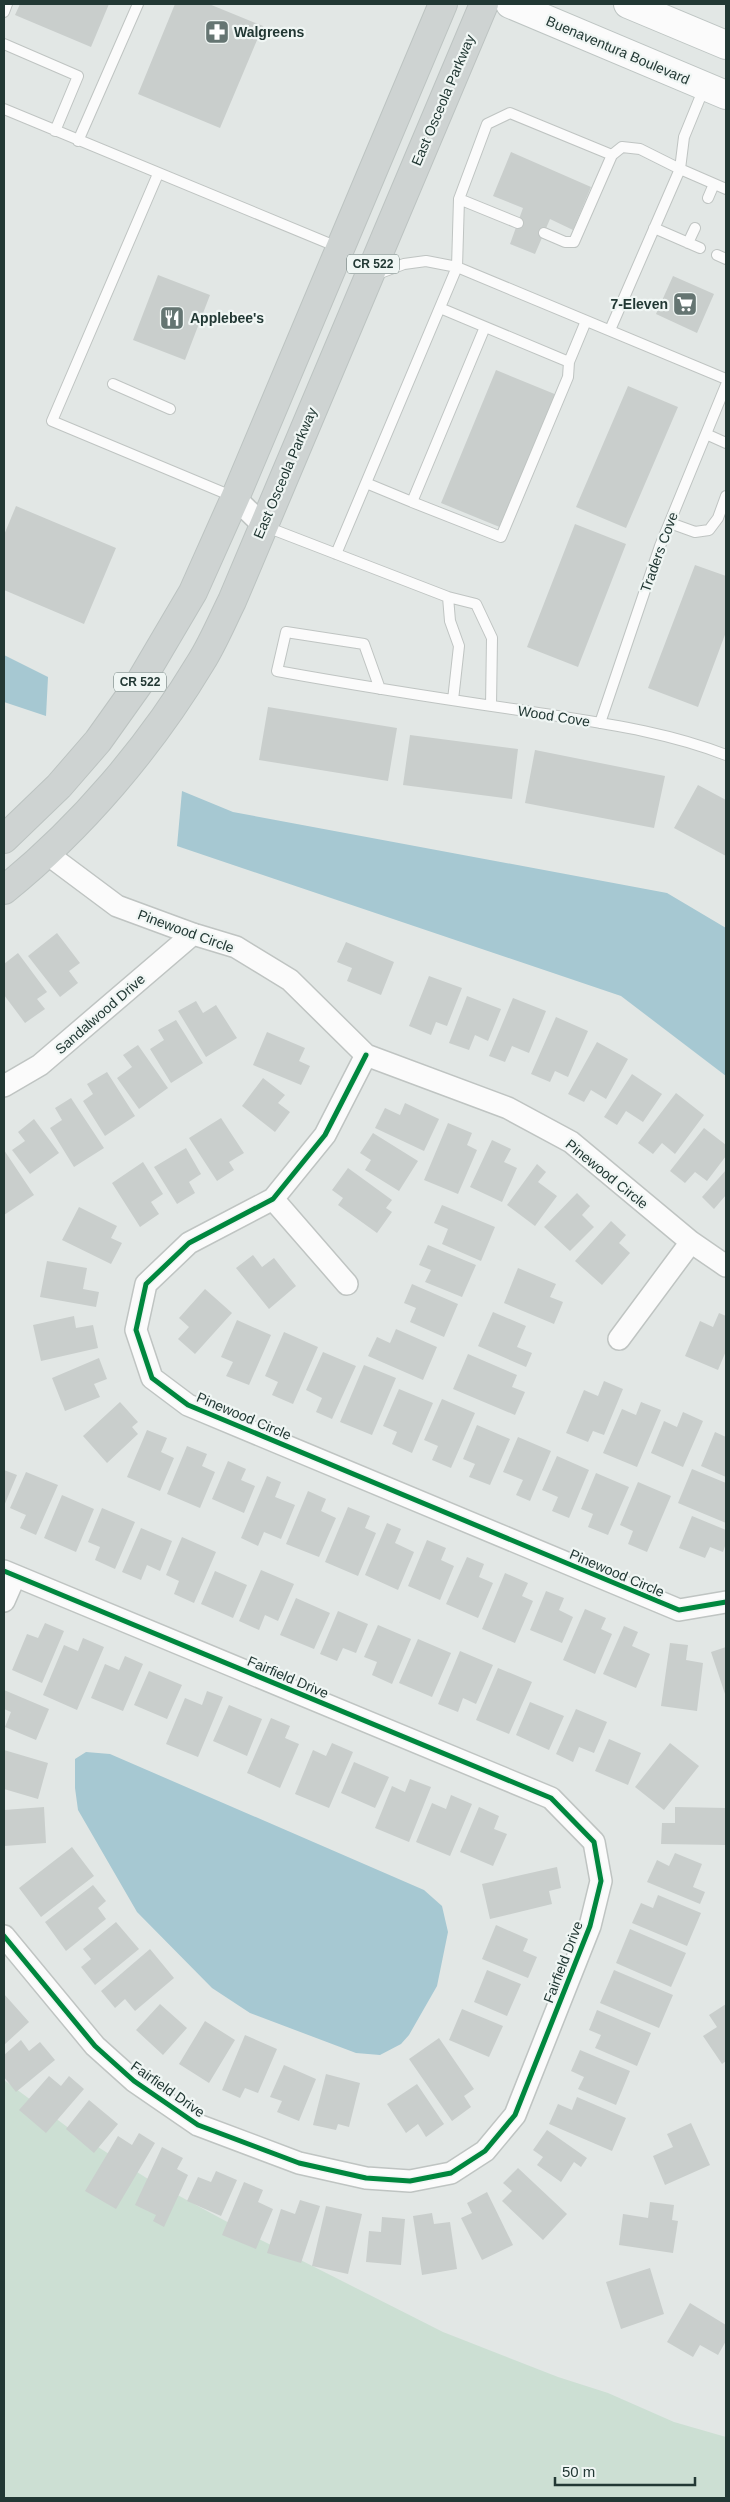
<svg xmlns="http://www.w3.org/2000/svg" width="730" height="2502" font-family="Arial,sans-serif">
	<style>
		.green { fill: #ccdfd3 }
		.water { fill: #a6c8d2 }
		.building { fill: #c9cecc }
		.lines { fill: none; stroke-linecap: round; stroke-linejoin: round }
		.service-casing { stroke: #bfc4c2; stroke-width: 12 }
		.minor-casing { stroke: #bfc4c2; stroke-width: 24 }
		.secondary-casing { stroke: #bec5c3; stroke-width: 30 }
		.primary-casing { stroke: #bcc3c1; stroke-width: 30 }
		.service { stroke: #fbfbfb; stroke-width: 10 }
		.minor { stroke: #fbfbfb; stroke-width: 21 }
		.secondary { stroke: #fbfbfb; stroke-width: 28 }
		.primary { stroke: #ced3d2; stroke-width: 28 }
		.cycleway-casing { stroke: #f0f6f4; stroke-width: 8 }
		.cycleway { stroke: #00873e; stroke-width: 5 }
		.labels { text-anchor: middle; stroke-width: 4.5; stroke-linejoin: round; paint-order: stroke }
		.shield { fill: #f0f6f4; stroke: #60716e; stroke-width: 1 }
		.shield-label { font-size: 12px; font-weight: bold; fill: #223834 }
		.poi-label { font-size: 14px; font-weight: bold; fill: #223834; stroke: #f0f6f4; text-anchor: start }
		.street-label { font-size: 14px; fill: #223834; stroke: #f0f6f4 }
	</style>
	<rect width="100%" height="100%" fill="#e2e7e5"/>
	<path class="green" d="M4,2080L70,2129L148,2179L257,2238L443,2332L558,2377L608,2393L674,2422L726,2437V2498H4Z"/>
	<path class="water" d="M4,655L48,677L46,716L4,702Z
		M182,791L233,812L667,893L726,928V1076L621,996L177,846Z
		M86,1752L110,1754L424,1890L442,1906L448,1932L437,1986L409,2035L401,2044L380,2055L356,2053L250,2013L212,1988L137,1912L78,1810L75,1788V1759Z"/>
	<path class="building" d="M20,4H109L91,47L15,15Z
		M175,4H209L263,26L220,128L138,94Z
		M511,152L591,187L573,230L550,219L535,254L510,244L523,208L493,196Z
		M158,275L210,295L185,360L133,340Z
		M673,276L714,294L697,333L656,314Z
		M496,370L557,395L502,528L441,503Z
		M628,386L678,407L626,528L576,507Z
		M16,506L116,548L84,624L4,590V535Z
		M575,524L626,544L578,667L527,647Z
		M695,565L726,576V632L698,707L648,688Z
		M268,707L397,728L388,781L259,760Z
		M410,735L518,749L512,799L403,785Z
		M535,750L665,776L654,828L525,803Z
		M698,785L726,800V856L674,828Z
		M57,933L80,963L69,971L78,983L60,997L28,956Z
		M346,942L394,962L381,995L347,981L352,968L337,962Z
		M18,953L47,992L37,999L45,1009L25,1023L4,995V964Z
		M429,976L462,988L447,1026L436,1022L431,1035L409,1026Z
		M467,996L501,1009L488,1041L475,1035L469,1050L449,1043Z
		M513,998L546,1011L529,1053L512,1046L505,1062L489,1056Z
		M196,1001L203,1013L216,1005L237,1038L206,1057L178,1011Z
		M556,1017L588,1031L568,1077L555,1071L550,1082L531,1074Z
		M176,1020L203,1063L171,1083L150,1049L164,1040L158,1030Z
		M267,1032L305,1048L299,1061L310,1066L301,1085L253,1065Z
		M597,1042L628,1059L606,1099L591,1090L584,1102L568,1094Z
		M138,1045L168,1088L139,1109L117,1078L132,1067L123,1055Z
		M107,1072L135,1116L105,1136L83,1101L93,1094L87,1084Z
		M632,1074L662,1094L643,1122L626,1111L617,1125L604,1117Z
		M263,1078L285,1095L278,1103L290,1112L275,1132L242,1106Z
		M676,1093L704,1115L675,1154L662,1143L653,1154L638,1143Z
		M71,1098L104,1148L74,1167L50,1128L62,1120L55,1108Z
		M405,1103L439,1119L424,1151L375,1128L385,1108L400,1115Z
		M221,1118L244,1153L229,1162L234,1170L217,1181L189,1138Z
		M34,1119L59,1153L30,1174L12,1150L25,1141L18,1132Z
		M448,1123L472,1133L467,1145L477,1150L458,1194L424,1180Z
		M704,1128L726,1145V1156L707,1181L695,1172L685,1183L670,1171Z
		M373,1133L418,1161L399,1191L365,1170L371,1160L360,1153Z
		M492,1140L511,1149L504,1162L517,1168L502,1202L470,1187Z
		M186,1148L201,1174L189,1182L195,1193L177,1204L154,1167Z
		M4,1150L34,1195L4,1215Z
		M143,1162L163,1194L151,1202L159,1214L140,1227L112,1183Z
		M537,1164L546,1172L538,1182L557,1196L535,1226L507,1205Z
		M348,1168L392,1200L386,1208L392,1212L377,1233L338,1205L343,1198L332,1190Z
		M726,1170V1195L714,1209L702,1197Z
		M577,1193L590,1206L582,1215L594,1227L570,1251L544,1227Z
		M442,1205L495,1227L481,1261L442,1244L448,1229L434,1223Z
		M79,1207L117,1226L111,1238L122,1243L111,1264L62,1240Z
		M611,1221L626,1235L619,1243L630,1253L602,1285L575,1261Z
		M428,1245L476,1265L462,1297L425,1282L431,1270L419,1265Z
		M253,1255L262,1267L274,1258L296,1286L269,1309L236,1268Z
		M47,1261L87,1268L83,1289L99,1292L96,1307L40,1297Z
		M518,1268L556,1284L550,1297L563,1302L554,1324L504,1303Z
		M412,1284L458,1304L444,1337L410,1322L416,1308L404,1303Z
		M205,1289L232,1313L195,1354L178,1339L189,1327L179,1318Z
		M493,1312L526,1326L517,1347L532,1353L526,1367L478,1346Z
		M719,1313L726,1316V1351L718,1370L685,1356L700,1321L713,1327Z
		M74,1316L76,1328L93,1325L98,1348L41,1361L33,1325Z
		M237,1320L271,1335L249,1385L226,1376L233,1362L221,1357Z
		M396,1329L437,1347L423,1380L368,1356L377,1337L390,1343Z
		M284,1332L318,1347L293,1404L272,1395L278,1382L265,1376Z
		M323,1352L356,1366L332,1419L316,1412L322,1398L306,1390Z
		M468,1354L517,1375L512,1387L525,1392L515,1415L453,1389Z
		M99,1358L107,1379L94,1384L100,1397L65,1411L52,1378Z
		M364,1365L396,1378L372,1435L340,1422Z
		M604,1381L623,1389L604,1435L593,1431L588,1442L566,1433L584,1390L598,1396Z
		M399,1389L433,1403L412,1453L392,1444L397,1432L383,1426Z
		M442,1399L475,1413L451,1468L432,1460L438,1446L424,1440Z
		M120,1402L138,1422L132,1427L138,1434L107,1463L83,1436Z
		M641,1402L661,1410L637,1467L603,1453L622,1409L636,1415Z
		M683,1412L703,1421L683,1467L651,1453L664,1421L677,1427Z
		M477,1425L510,1439L490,1485L469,1477L475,1464L463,1459Z
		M147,1430L167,1438L161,1452L174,1458L160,1491L127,1477Z
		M715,1432L726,1437V1477L701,1466Z
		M518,1437L551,1451L530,1501L516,1495L523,1480L503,1472Z
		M187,1446L207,1454L202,1466L215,1472L200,1508L167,1494Z
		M557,1456L589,1470L569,1518L552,1511L558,1497L542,1490Z
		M228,1461L246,1469L241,1480L255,1486L244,1513L212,1499Z
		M692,1469L726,1483V1523L678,1503Z
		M4,1470L17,1475L4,1506Z
		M26,1472L58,1485L36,1535L20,1528L26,1515L10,1508Z
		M596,1473L629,1487L608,1535L588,1527L593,1514L581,1509Z
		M267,1476L281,1482L275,1497L295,1505L281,1539L264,1532L258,1546L241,1538Z
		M638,1482L671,1496L647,1552L628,1544L633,1531L620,1525Z
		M308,1491L326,1499L321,1511L336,1518L319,1557L286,1544Z
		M62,1495L94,1509L76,1552L44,1538Z
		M348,1507L370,1516L365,1528L376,1533L358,1576L325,1562Z
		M102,1508L135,1522L115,1569L95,1560L100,1547L88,1542Z
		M692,1516L726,1530V1543L723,1552L710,1547L705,1558L679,1548Z
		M387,1523L401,1529L395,1543L414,1552L398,1590L365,1575Z
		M141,1528L172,1541L160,1571L147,1565L141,1580L122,1572Z
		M182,1537L216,1552L194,1603L174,1594L179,1581L166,1575Z
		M427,1540L446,1548L441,1560L454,1566L440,1600L408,1586Z
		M467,1557L484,1564L479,1577L493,1583L478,1618L446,1604Z
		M261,1570L294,1584L278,1621L265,1615L259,1630L239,1621Z
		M215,1571L247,1585L233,1618L201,1604Z
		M505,1573L528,1583L522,1596L533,1601L515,1643L482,1629Z
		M546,1591L564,1598L559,1610L573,1617L562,1643L530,1630Z
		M296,1598L330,1613L314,1649L280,1635Z
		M585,1609L606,1618L601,1629L612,1634L595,1674L563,1660Z
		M338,1611L368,1624L356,1653L343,1648L337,1661L320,1654Z
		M45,1623L64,1631L42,1683L12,1670L27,1634L38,1638Z
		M378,1625L411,1639L392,1684L372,1675L377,1662L364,1657Z
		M624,1626L638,1632L632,1646L650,1654L636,1688L603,1674Z
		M83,1638L104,1647L77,1710L43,1695L64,1645L78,1651Z
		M418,1639L451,1653L432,1697L399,1683Z
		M670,1643L688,1645L686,1660L703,1663L697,1711L661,1706Z
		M726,1647V1697L711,1652Z
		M460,1651L493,1665L476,1704L463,1698L458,1712L438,1704Z
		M125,1656L143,1664L123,1711L91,1698L105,1664L119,1670Z
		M498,1668L532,1682L509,1734L476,1720Z
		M149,1671L182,1685L167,1719L134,1705Z
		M4,1690L49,1709L36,1740L5,1727L11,1712L4,1709Z
		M207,1691L223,1697L198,1757L166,1744L185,1698L202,1705Z
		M530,1702L564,1716L549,1750L516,1735Z
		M229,1705L262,1719L247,1756L213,1741Z
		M576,1709L607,1722L594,1753L579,1747L573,1762L556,1754Z
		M271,1718L290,1726L285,1738L299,1744L280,1788L247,1773Z
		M609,1739L641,1753L628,1785L595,1771Z
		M332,1743L353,1752L329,1808L295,1794L313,1750L326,1756Z
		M670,1743L699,1766L664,1810L635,1787Z
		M4,1750L48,1763L38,1799L4,1789Z
		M354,1762L389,1777L375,1808L341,1793Z
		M410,1779L431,1787L409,1842L375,1828L392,1786L405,1792Z
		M451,1795L472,1804L450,1856L416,1842L432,1803L446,1809Z
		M44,1807L46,1843L4,1846V1810Z
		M479,1807L499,1816L494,1829L507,1834L493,1866L460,1852Z
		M675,1807L726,1808V1845L661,1844L662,1823H675Z
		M72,1847L94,1876L41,1917L19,1888Z
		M675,1853L702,1864L693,1887L705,1892L700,1904L647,1882L657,1860L669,1866Z
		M557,1867L561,1888L549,1891L552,1904L490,1919L482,1884Z
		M93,1885L106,1901L98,1908L106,1919L66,1951L45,1922Z
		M658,1895L701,1913L687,1946L632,1923L641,1903L653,1908Z
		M116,1922L139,1949L95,1985L81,1967L91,1959L83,1949Z
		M496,1925L528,1939L523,1951L537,1957L528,1978L482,1959Z
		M630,1929L686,1953L671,1987L616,1963Z
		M150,1949L174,1978L135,2011L125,1999L115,2008L101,1991Z
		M487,1970L521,1984L507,2016L474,2002Z
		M614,1970L673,1995L659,2028L600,2003Z
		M4,1994L29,2022L4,2045Z
		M160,2004L187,2028L163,2055L136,2030Z
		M726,2004V2061L722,2064L703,2036L717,2027L709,2015Z
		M462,2009L503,2026L489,2057L449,2040Z
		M597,2010L651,2033L637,2066L595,2048L601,2035L589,2030Z
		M205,2021L235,2040L209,2083L179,2064Z
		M245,2035L277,2049L258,2093L245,2088L240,2098L222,2090Z
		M439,2038L474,2089L464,2096L471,2107L452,2121L409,2059Z
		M21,2040L29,2051L40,2042L55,2060L16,2092L4,2077V2055Z
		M580,2050L630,2071L616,2105L578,2089L584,2077L571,2071Z
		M284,2065L316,2079L299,2121L277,2112L282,2101L270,2097Z
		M326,2074L360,2083L349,2127L338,2124L336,2130L313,2125Z
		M49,2076L61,2086L69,2076L84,2089L46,2133L19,2110Z
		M417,2084L444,2124L426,2137L418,2124L406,2133L387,2104Z
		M577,2097L626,2118L612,2151L549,2124L558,2104L572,2110Z
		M89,2100L118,2124L94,2153L66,2129Z
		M691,2123L710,2165L665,2185L653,2156L673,2147L667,2134Z
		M547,2130L587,2158L581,2167L574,2162L561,2182L537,2165L543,2157L533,2150Z
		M139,2133L155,2143L116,2209L85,2191L118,2136L132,2145Z
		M162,2147L183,2158L177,2169L188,2175L164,2227L153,2221L156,2215L135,2205Z
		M518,2168L567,2214L543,2240L502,2201L512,2191L503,2183Z
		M216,2171L237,2180L221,2216L187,2201L198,2177L211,2182Z
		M244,2182L263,2190L258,2202L273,2209L256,2249L222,2235Z
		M487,2192L513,2245L482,2260L461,2218L472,2213L467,2203Z
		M300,2200L320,2206L301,2263L267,2253L281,2209L295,2214Z
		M650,2202L674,2205L672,2220L678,2221L673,2253L619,2245L623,2214L648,2218Z
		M326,2206L362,2214L348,2274L312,2266Z
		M432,2213L434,2224L450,2222L457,2269L422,2275L413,2216Z
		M382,2217L405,2219L401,2265L366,2262L369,2231L381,2232Z
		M650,2268L664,2314L621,2329L606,2282Z
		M690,2303L726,2325V2341L718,2355L700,2345L693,2357L667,2342Z"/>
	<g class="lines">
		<defs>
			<path id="service" d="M4,12L7,4
				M4,44L78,76L55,131
				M4,109L340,248
				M78,141L138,4
				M158,174L52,421L234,497
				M708,198L714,184
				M459,199L518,223
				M654,228L700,248
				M544,233L565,242H574L612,155
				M688,243L695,228
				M717,255L726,259
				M375,275L404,264L426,261L457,267L726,379
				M440,308L569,362L586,321
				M610,330L680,169L684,137L704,88
				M113,384L170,409
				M706,434L726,443
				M366,483L412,502L485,327
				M412,502L501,537L568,377L569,362
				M670,523L695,532L709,530L718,518L726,496
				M264,526L448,597L476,604L492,638L491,706
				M336,554L457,267L459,199L487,124L510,113L612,155L622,147L640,149L680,169L726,189
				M448,597L450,621L459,646L453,700
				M380,689L364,644L286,632L277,671C360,686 443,699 526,711C593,722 663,730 726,755
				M600,723L660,546L726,385"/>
			<path id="minor" d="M235,498L263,525
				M46,853L117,906L193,934L236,947L290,980L366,1055L508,1108L571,1142L691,1242L726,1266
				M366,1055L325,1135L273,1199L189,1243L146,1284L136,1330L152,1378L188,1405L679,1610L726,1602
				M4,1086L40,1065L193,934
				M273,1199L347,1284
				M619,1339L691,1242
				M4,1571L551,1798L594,1842L601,1881L590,1926L515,2115L485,2151L451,2173L410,2181L366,2178L299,2163L198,2125L134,2081L95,2046L4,1936
				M4,1601L15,1576"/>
			<path id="secondary" d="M510,4L726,95
				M628,4L726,45"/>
			<path id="primary" d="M4,839L59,786L98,741L140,682L193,592L235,498L443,4
				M4,890C81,828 150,747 201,662C213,643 222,621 232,601L484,4"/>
		</defs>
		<use href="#service" class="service-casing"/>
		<use href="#minor" class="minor-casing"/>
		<use href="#secondary" class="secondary-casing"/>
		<use href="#primary" class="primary-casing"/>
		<use href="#service" class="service"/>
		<use href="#minor" class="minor"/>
		<use href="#secondary" class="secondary"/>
		<use href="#primary" class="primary"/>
		<defs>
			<path id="cycleway" d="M366,1055L325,1135L273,1199L189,1243L146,1284L136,1330L152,1378L188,1405L679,1610L726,1602
				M4,1571L551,1798L594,1842L601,1881L590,1926L515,2115L485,2151L451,2173L410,2181L366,2178L299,2163L198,2125L134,2081L95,2046L4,1936"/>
		</defs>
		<use href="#cycleway" class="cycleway-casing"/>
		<use href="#cycleway" class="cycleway"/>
	</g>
	<defs>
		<symbol id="pharmacy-square" viewBox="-11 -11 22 22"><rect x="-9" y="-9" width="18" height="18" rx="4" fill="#657572" stroke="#f0f6f4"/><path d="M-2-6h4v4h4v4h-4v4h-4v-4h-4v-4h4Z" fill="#fff"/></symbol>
		<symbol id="supermarket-square" viewBox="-11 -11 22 22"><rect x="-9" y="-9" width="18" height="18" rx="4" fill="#657572" stroke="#f0f6f4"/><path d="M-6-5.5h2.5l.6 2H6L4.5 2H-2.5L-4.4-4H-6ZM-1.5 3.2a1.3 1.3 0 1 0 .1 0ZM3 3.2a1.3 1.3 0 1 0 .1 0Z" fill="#fff"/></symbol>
		<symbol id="restaurant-square" viewBox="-11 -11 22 22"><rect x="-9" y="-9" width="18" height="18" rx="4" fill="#657572" stroke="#f0f6f4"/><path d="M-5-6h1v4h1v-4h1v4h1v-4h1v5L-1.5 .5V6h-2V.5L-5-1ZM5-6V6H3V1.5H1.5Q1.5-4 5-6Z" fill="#fff"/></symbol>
	</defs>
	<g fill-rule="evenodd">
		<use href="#pharmacy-square" x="203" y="18" width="28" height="28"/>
		<use href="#supermarket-square" x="671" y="290" width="28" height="28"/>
		<use href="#restaurant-square" x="158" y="304" width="28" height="28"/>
	</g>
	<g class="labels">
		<g class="shield">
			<rect x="347" y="254.5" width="52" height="19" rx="4"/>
			<rect x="114" y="672.5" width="52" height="19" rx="4"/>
		</g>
		<g class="shield-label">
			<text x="373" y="268">CR 522</text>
			<text x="140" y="686">CR 522</text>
		</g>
		<g class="poi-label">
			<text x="234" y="37">Walgreens</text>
			<text x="668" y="309" text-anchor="end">7-Eleven</text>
			<text x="190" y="323">Applebee's</text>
		</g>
		<g class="street-label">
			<text transform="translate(618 50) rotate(23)" y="5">Buenaventura Boulevard</text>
			<text transform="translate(443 100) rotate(-67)" y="5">East Osceola Parkway</text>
			<text transform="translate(285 473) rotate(-67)" y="5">East Osceola Parkway</text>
			<text transform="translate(659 552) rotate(-70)" y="5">Traders Cove</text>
			<text transform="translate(554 716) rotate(9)" y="5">Wood Cove</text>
			<text transform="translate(186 931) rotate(20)" y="5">Pinewood Circle</text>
			<text transform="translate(100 1014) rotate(-41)" y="5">Sandalwood Drive</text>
			<text transform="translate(607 1174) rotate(39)" y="5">Pinewood Circle</text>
			<text transform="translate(244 1416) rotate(23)" y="5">Pinewood Circle</text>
			<text transform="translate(617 1573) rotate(23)" y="5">Pinewood Circle</text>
			<text transform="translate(288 1677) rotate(23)" y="5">Fairfield Drive</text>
			<text transform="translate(563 1962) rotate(-69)" y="5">Fairfield Drive</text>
			<text transform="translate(168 2089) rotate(35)" y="5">Fairfield Drive</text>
		</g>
	</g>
	<rect width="730" height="2502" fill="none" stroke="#223834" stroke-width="10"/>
	<path d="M555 2477v8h140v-8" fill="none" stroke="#223834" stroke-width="2.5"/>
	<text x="562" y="2477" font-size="15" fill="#223834" stroke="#f0f6f4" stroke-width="4" paint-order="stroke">50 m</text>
</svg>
